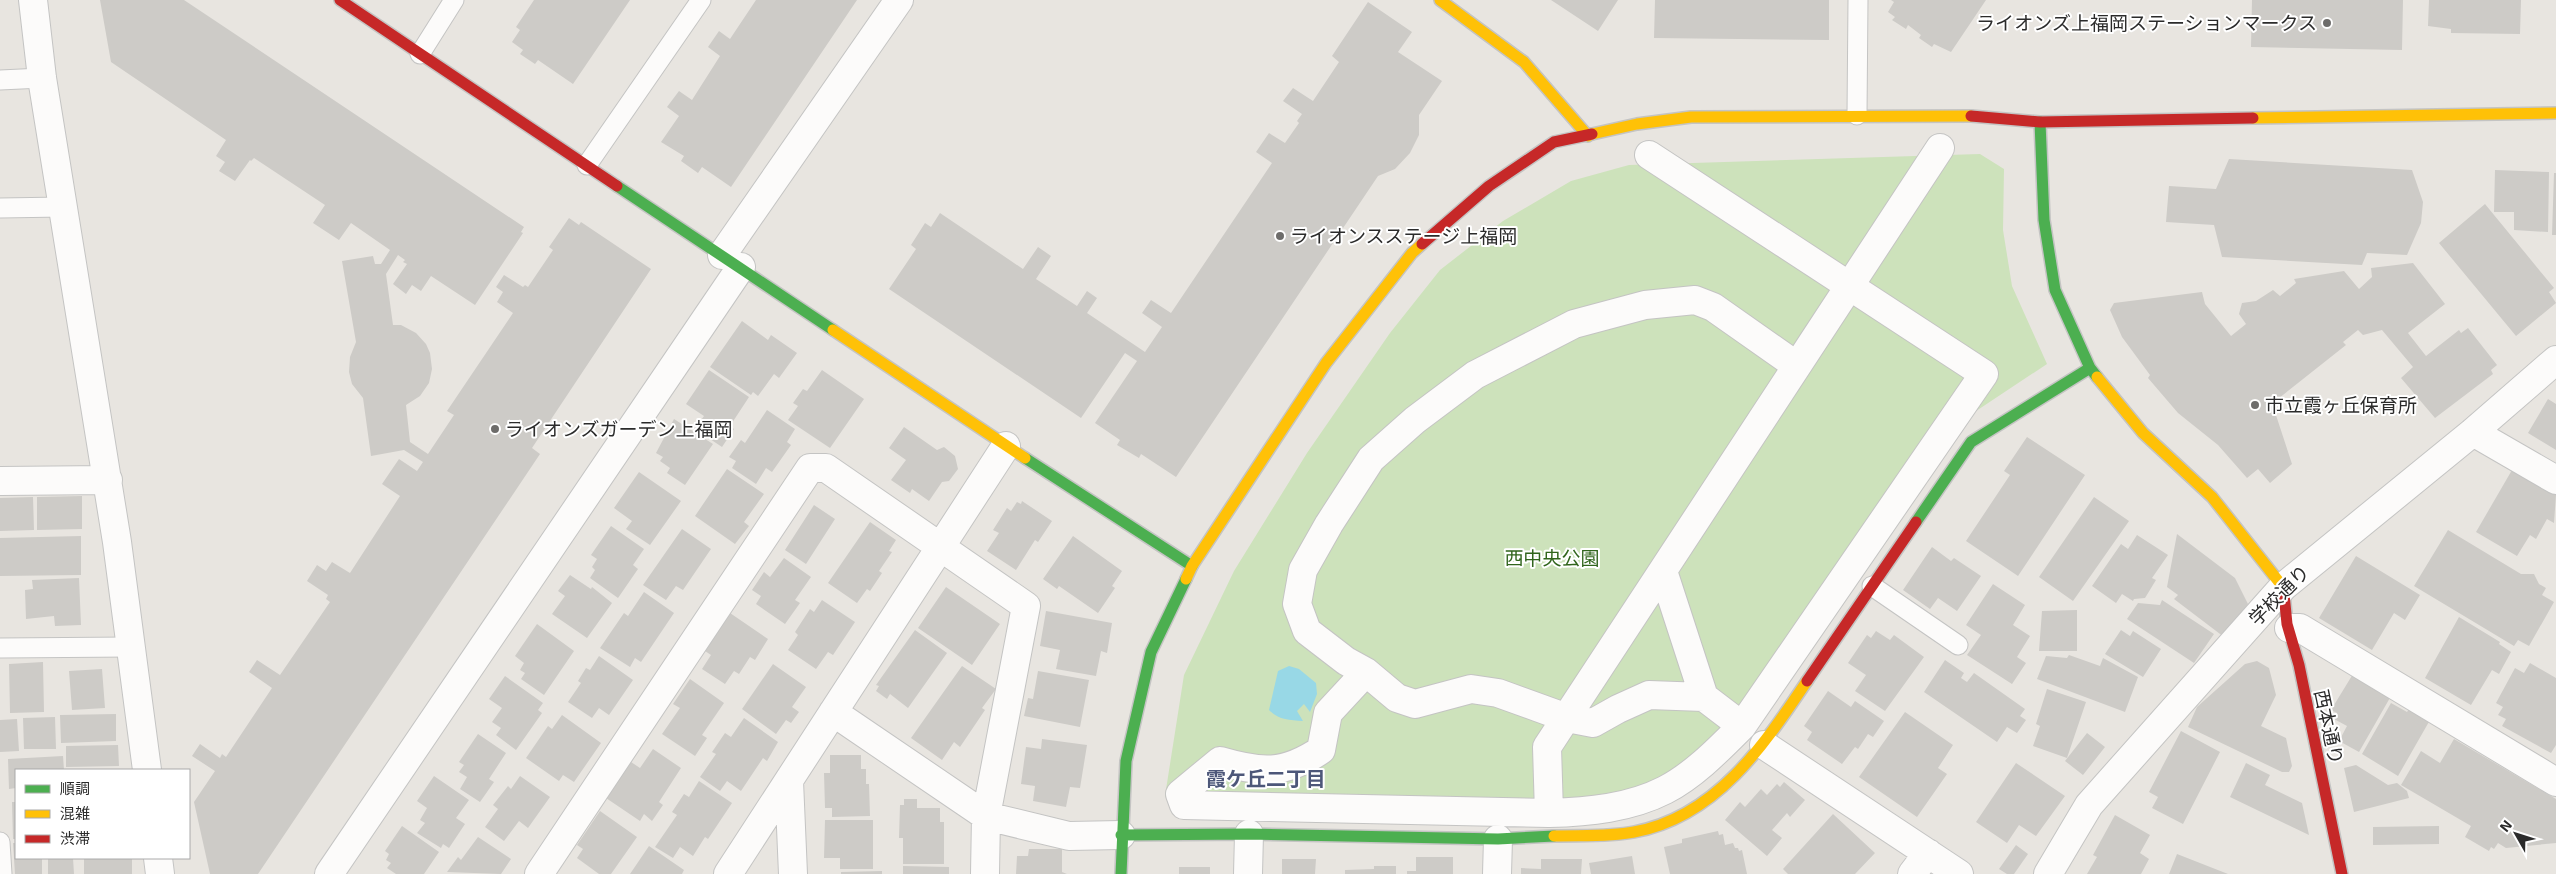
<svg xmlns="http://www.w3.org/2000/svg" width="2556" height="874" font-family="'Exo 2','Noto Sans JP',sans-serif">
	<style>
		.green { fill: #cde2bb }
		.water { fill: #98d8e6 }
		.building { fill: #cdcbc7 }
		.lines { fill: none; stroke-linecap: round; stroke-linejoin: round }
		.lane-casing { stroke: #c4c4c3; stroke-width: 21 }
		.street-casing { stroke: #c4c4c3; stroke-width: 30 }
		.fast-casing { stroke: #c4c4c3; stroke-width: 14 }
		.slow-casing { stroke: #c4c4c3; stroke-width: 14 }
		.jam-casing { stroke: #c4c4c3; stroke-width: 14 }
		.lane { stroke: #fcfbfa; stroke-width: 19 }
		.street { stroke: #fcfbfa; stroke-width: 28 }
		.fast { stroke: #4caf50; stroke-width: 11 }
		.slow { stroke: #ffc107; stroke-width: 11 }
		.jam { stroke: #c62828; stroke-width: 11 }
		.poi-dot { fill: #6d6c6a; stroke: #fff; stroke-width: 2 }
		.labels { text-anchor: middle; stroke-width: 4; stroke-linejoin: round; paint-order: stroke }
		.poi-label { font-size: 19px; fill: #2b2b2b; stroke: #fff; text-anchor: start }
		.park-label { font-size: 19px; fill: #31651d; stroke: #fff }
		.street-label { font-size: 19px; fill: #2b2b2b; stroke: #fff }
		.neighbourhood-label { font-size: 20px; font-weight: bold; fill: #4d5779; stroke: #fff }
	</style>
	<rect width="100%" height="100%" fill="#e8e5e0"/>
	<path class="green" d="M1980,154L2004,169L2003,230L2012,286L2047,364L1952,427L1695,779L1565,821L1182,818L1165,796L1184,675L1234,571L1307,453L1390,333L1440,270L1503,221L1571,181L1629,165Z"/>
	<path class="water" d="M1289,666L1299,669L1316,683L1317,694L1310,712L1304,704L1297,711L1303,721C1289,720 1279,720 1269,710L1278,671Z"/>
	<path class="building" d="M100,0H184L524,227L521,232L523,233L475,305L431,276L421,291L412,285L406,294L393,284L407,264L403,262L405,260L398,255L386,274L393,325H401L416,333L426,344L430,353L432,369L429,383L420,396L406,405L410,442L428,454L454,415L447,411L513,313L497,302L503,292L496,287L504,275L523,287L525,285L528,287L553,250L549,247L569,218L579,225L581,222L651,269L532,448L540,454L258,874H210L194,802L215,771L192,756L200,744L220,758L222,754L226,757L272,688L249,672L257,660L280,675L330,602L326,599L328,595L307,581L317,565L326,571L332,562L350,573L400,496L382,484L399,459L417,471L423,462L404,450L371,456L363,398L352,384L349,372L350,357L356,342L342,261L373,256L375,264H381L390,250L351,223L339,240L313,223L325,205L254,158L251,161L250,160L235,181L219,171L225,162L216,156L226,140L111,62Z
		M534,0H630L573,84L538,60L535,64L520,54L523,50L512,42L520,30L516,27Z
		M756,0H857L731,187L702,167L698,173L681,161L684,156L661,142L679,116L667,107L679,91L692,100L720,56L708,47L719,31L730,39Z
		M1551,0H1618L1598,31Z
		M1655,0H1829V40L1654,38Z
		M1891,0H1986L1951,52L1934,44L1932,47L1919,38L1921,35L1908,25L1906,29L1892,20L1895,17L1888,12L1894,2Z
		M2252,0H2403L2402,50L2251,47Z
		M2429,0H2521L2520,34L2451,33V29L2428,26Z
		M1368,2L1412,32L1398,52L1442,81L1419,115V135L1410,153L1395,169L1378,176L1176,477L1141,454L1139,458L1117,445L1120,440L1095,423L1137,361L1125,353L1081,418L889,289L916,249L911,245L925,223L931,227L940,213L1023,269L1038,247L1051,256L1036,279L1077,306L1087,291L1097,298L1087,313L1145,352L1162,327L1142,313L1151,300L1171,313L1272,163L1256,152L1269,133L1285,143L1299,123L1297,121L1302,114L1283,101L1293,88L1313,101L1339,62L1332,56Z
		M2229,159L2412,170L2423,202L2421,223L2407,255L2367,253L2362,265L2222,257L2214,225L2166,222L2169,186L2216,189Z
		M2495,170L2549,172L2548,232L2514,230V212H2494Z
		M2554,173H2556V235H2552Z
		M2485,204L2554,288L2549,292L2556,303L2516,336L2439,243Z
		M2413,263L2445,304L2408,333L2426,356L2459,330L2461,333L2468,328L2497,365L2491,370L2493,374L2435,418L2401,378L2413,367L2382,330L2363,335L2358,330L2343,342L2346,345L2274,402L2273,406L2292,464L2270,483L2258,469L2247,478L2218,445L2178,413L2148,378L2150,375L2122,337L2110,310L2114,303L2202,292L2205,304L2231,336L2246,324L2239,314L2242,303L2256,301L2273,290L2280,296L2296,283L2294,279L2344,271L2359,289L2372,277L2371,268Z
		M742,321L768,340L771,335L797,353L779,378L774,374L758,396L753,392L751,395L710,367Z
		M709,370L749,397L730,426L734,429L722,447L695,429L704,416L686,404Z
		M822,370L864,399L830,448L788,420L798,406L793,403L803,389L807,391Z
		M2548,399L2556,404V450L2528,433Z
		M767,410L795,429L787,442L791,445L772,472L766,468L756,484L732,468L736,461L729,457L741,440L745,443Z
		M674,419L713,444L685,485L667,473L670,468L660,461L663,457L656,453Z
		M904,427L937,450L944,447L955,456L958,469L949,481L942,482L929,501L912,489L910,493L891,480L906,460L889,448Z
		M2027,437L2085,475L2018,576L1966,541L2010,475L2004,471Z
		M727,469L764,494L744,522L749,526L735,544L695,516Z
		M2512,470L2556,495L2554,523L2547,519L2536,539L2530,535L2517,556L2476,532Z
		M639,472L681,501L650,545L626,529L632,521L614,508Z
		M82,496V529L37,530V497Z
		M33,497L34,530L0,531V498Z
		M2094,497L2129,521L2073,601L2039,577Z
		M1022,501L1052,521L1038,542L1035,540L1016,570L987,551L999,533L993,530L1007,508L1011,511L1017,502L1021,504Z
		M814,505L835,519L806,564L785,550Z
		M870,522L896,540L889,551L892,552L879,571L882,573L870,591L867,589L857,603L828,583Z
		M611,526L644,549L633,565L638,569L618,598L590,578L595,570L592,567L597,559L591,555Z
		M682,529L711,549L683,590L676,586L666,600L643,585Z
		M2448,530L2521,574H2534L2539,584L2546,588L2542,595L2554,602L2529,646L2518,640L2514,646L2414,586Z
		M2177,534L2235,578L2248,604L2224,637L2174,599L2178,595L2167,587Z
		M2137,535L2168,555L2152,578L2156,580L2145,598L2134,599L2133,601L2122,594L2116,603L2092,586L2121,544L2128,549Z
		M81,536V575L0,576V538Z
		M1073,536L1122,571L1112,586L1115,588L1098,613L1059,586L1057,589L1043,579Z
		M1932,547L1951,561L1954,558L1981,576L1957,611L1938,598L1930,609L1903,590Z
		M2356,556L2420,595L2405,620L2394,613L2372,650L2319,618Z
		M784,558L811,577L795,600L800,603L785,624L756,604L761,596L752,590L764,572L770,577Z
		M570,575L591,589L592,587L612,603L587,638L552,614L565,596L558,591Z
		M79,578L81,625L55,626L54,616L26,619L25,590L33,589L32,580Z
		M1993,584L2025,605L2013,625L2030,636L2017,657L2026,663L2012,684L1967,655L1981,635L1966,625Z
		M946,587L1000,624L972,665L918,628Z
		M644,592L674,613L641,662L635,658L630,667L600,648L624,613L628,616Z
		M822,600L855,622L833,655L828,652L816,669L788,650L798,635L795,632L810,609L814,612Z
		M2162,600L2214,634L2194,663L2127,619L2138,603L2160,605Z
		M2077,610V651H2039L2042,611Z
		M1046,611L1112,623L1107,653L1101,651L1096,676L1056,669L1060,650L1040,646Z
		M730,613L768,639L755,660L750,657L739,674L734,671L725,684L702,669L711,655L705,651Z
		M2459,617L2500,642L2499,644L2511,652L2499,674L2492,670L2471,705L2425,678Z
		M537,624L574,651L544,695L521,679L525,673L520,670L524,663L515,656Z
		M915,630L947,653L908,708L890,694L887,699L876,691L879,686L876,685Z
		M2121,630L2130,636L2133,631L2161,649L2143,677L2105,654Z
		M1876,631L1890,640L1894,635L1924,657L1885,711L1855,691L1866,675L1848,663L1867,635L1871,638Z
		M2069,655L2100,666L2103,658L2138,677L2125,712L2037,679L2046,656L2067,658Z
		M599,656L633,680L609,715L599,708L592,718L568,702L581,683L578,681L586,668L590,670Z
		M1945,660L1964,673L1961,678L1967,682L1974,673L2025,709L2020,716L2026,720L2017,733L2007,727L1997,742L1924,692Z
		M2257,661L2269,668L2276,695L2261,726L2286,738L2292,766L2289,772H2282L2188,727L2197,707L2245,664Z
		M43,662L44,712L10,713L9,664Z
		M2530,663L2556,678V745L2551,753L2502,726L2506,719L2498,715L2503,707L2496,703L2515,668L2524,673Z
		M773,664L806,687L792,707L799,712L791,723L786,720L776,734L742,709Z
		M962,666L996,689L982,708L985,710L960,747L954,742L942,760L911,738Z
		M102,669L105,708L72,710L69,671Z
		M1038,671L1089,680L1080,727L1024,716L1028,698L1033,699Z
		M2353,674L2391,696L2359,752L2339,741L2347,726L2334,719L2337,713L2331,710Z
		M505,676L543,703L538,710L542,713L516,750L496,735L501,728L492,722L502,708L489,699Z
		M690,679L724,703L702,735L707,738L695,756L662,734L680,708L673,704Z
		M2047,689L2086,702L2067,758L2033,746L2040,726L2036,724Z
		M1828,691L1851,707L1855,701L1884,721L1873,737L1868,734L1858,749L1855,747L1842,764L1807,740L1812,732L1804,726Z
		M2391,703L2407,712L2410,708L2430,720L2398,776L2362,754Z
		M1905,712L1953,745L1938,768L1947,774L1917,817L1859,777Z
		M116,714V741L61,743L60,715Z
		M562,715L601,743L574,782L563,775L559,781L526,758L548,726L552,729Z
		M55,717L56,749H24L23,718Z
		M744,718L778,742L767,761L763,758L741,791L727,781L720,791L700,777L716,754L712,752L725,733L731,737Z
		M17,719L19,751L0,752V720Z
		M2181,731L2220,752L2183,824L2152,808L2158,797L2149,792Z
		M2087,733L2105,747L2083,775L2065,761Z
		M478,734L506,753L489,779L494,782L480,802L460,789L467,777L459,772L464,765L459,762Z
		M1042,739L1087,745L1080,788L1070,787L1066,807L1033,801L1035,786L1021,784L1026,747L1041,749Z
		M2454,739L2556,799V843L2506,848L2498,843L2494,849L2491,847L2489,851L2465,837L2471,826L2401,785L2421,751L2440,763Z
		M118,745L119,766L66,767V746Z
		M653,749L681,768L659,802L663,805L652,821L644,814L640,821L606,798L631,762L640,768Z
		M830,755H861V769H866V784H869L870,816L832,817V808H825L824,773H830Z
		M63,756L64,770H16V788L9,789L8,759Z
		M2016,763L2065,796L2036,836L2019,825L2007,843L1976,822Z
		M2246,763L2270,775L2265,785L2302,803L2309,835L2230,797Z
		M2356,765L2388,785L2397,783L2407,791L2409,798L2354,812L2344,768Z
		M434,776L469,800L456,818L465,824L449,848L443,844L441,848L417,833L425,823L420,820L427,808L417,801Z
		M520,776L550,797L528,828L519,821L504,841L485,827L498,809L493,805L508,786L511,789Z
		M699,781L732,803L708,839L705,837L693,856L680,847L673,858L655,847L677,815L672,812L684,794L689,797Z
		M1784,782L1805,800L1790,817L1787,813L1772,830L1782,838L1767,856L1725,820L1740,802L1745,807L1761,789L1767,795L1777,784L1780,787Z
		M904,799H917V808H940V822H944V864H903V838H899L900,805H904Z
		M12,802H16V839H13Z
		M600,811L637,837L611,874H599L577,858L583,849L577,845Z
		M1833,814L1875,853L1855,874H1788L1783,869Z
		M2115,815L2150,835L2140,853L2149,859L2141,874H2087L2097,857L2093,855Z
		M825,820H873V869H840V858H824Z
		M402,826L439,852L424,874H396L387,868L391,863L386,860L389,854L385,851Z
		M2439,826V844L2373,845V827Z
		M1718,831L1719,835L1723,834L1725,845L1733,843L1735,848H1738L1739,851L1742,850L1747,874H1670L1664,847L1682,843V839Z
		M478,837L511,859L501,874L447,872L458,857L461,860Z
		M13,843H16V858H42V874H15Z
		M2016,845L2028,854L2014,874H2007L1999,869Z
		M649,846L684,870L682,874H630Z
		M1029,849H1062V872L1067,874H1016L1017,856H1028Z
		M2177,854L2228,874H2169Z
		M1632,856L1635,874H1591L1589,863Z
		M1416,857H1453V874H1407V871H1416Z
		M48,858H73L74,874H48Z
		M84,858H132V874H84Z
		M1282,859H1316L1315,874H1282Z
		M1541,859H1582L1581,874H1521V868L1541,869Z
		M903,866L949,867V874H903Z
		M1374,866H1396V874H1345V870L1374,869Z
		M1179,867H1210V874H1179Z
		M882,871V874H841V872Z"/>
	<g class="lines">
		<defs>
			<path id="lane" d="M420,54L454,0
				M0,80L42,78
				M1857,115L1858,0
				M587,165L701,0
				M0,208L63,207
				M1872,586L1958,645
				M0,648L131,647
				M0,842L2,874"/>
			<path id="street" d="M33,0L42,78L117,542L147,770
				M722,255L899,0
				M2473,432L2556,480
				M0,481L108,480
				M1663,571L1704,697L1742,726
				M2289,628H2300L2556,782
				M1366,672L1328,713L1321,750C1284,775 1261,773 1220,761L1180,794L1184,805L1549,813C1588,812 1630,808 1665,790C1694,775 1719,749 1742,726L1984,374L1649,155
				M1704,697L1649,695L1618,709L1593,723L1567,718L1498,693L1471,689L1415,704L1397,698L1366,672L1346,661L1307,631L1297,604L1303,570L1329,524L1371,459L1415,420L1475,375L1574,324L1645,305L1695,300L1713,307L1797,366
				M833,712L986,816L1069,836L1121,835
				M1764,745L1959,874
				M789,781L793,874
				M1549,813L1547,747L1940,148
				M158,858L160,874
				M329,874L741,267
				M539,874L810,468H826L1026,606L986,816L985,874
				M728,874L1006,446
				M1248,874L1249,834
				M1497,874L1498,839
				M1912,874L1928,853
				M2048,874L2089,805L2283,587L2473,432L2556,360"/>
			<path id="fast" d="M2040,122L2044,220L2055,290L2090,368L2097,377
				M617,186L833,330
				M1025,458L1192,566
				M1916,522L1971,442L2090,368
				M1121,835L1249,834L1498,839L1554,836
				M1121,874L1126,761L1151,652L1186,579"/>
			<path id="slow" d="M1440,0L1524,62L1588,136
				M2253,118L2556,113
				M1592,134L1637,124L1691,117L1971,116
				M833,330L1025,458
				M2097,377L2143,433L2212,497L2283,587L2284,594
				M1186,579L1192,566L1326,363L1412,253L1422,244
				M1554,836C1580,835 1609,837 1634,832C1716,817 1764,745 1807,681"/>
			<path id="jam" d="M340,0L617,186
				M1971,116L2040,122L2253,118
				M1422,244L1489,186L1554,142L1592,134
				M2284,594L2287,624L2299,665L2342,874
				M1807,681L1916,522"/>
		</defs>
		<use href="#lane" class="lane-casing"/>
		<use href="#street" class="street-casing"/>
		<use href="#fast" class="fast-casing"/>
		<use href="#slow" class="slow-casing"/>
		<use href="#jam" class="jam-casing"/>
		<use href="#lane" class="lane"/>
		<use href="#street" class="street"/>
		<use href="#fast" class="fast"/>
		<use href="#slow" class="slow"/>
		<use href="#jam" class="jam"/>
	</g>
	<g class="poi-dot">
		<circle cx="2327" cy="23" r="5"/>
		<circle cx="1280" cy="236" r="5"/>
		<circle cx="2255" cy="405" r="5"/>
		<circle cx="495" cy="429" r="5"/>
	</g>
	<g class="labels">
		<g class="poi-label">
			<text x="2317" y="30" text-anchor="end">ライオンズ上福岡ステーションマークス</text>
			<text x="1290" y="243">ライオンスステージ上福岡</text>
			<text x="2265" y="412">市立霞ヶ丘保育所</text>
			<text x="505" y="436">ライオンズガーデン上福岡</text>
		</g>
		<g class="park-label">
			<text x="1552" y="565">西中央公園</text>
		</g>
		<g class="street-label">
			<text transform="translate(2279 595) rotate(-45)" y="7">学校通り</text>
			<text transform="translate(2329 727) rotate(78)" y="7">西本通り</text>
		</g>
		<g class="neighbourhood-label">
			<text x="1266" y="786">霞ケ丘二丁目</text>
		</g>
	</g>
	<rect x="15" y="769" width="175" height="90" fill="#ffffff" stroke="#aaaaaa"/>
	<rect x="25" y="785" width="25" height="8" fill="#4caf50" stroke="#aaaaaa"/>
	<text x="60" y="794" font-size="15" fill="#2b2b2b">順調</text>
	<rect x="25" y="810" width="25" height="8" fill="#ffc107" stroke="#aaaaaa"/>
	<text x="60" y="819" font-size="15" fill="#2b2b2b">混雑</text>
	<rect x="25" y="835" width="25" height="8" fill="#c62828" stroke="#aaaaaa"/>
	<text x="60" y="844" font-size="15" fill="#2b2b2b">渋滞</text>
	<g transform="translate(2516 834) rotate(309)" stroke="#ffffff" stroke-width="4" paint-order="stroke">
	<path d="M0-4L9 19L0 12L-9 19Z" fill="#2b2b2b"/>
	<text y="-8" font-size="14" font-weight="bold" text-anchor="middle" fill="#2b2b2b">N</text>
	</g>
</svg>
